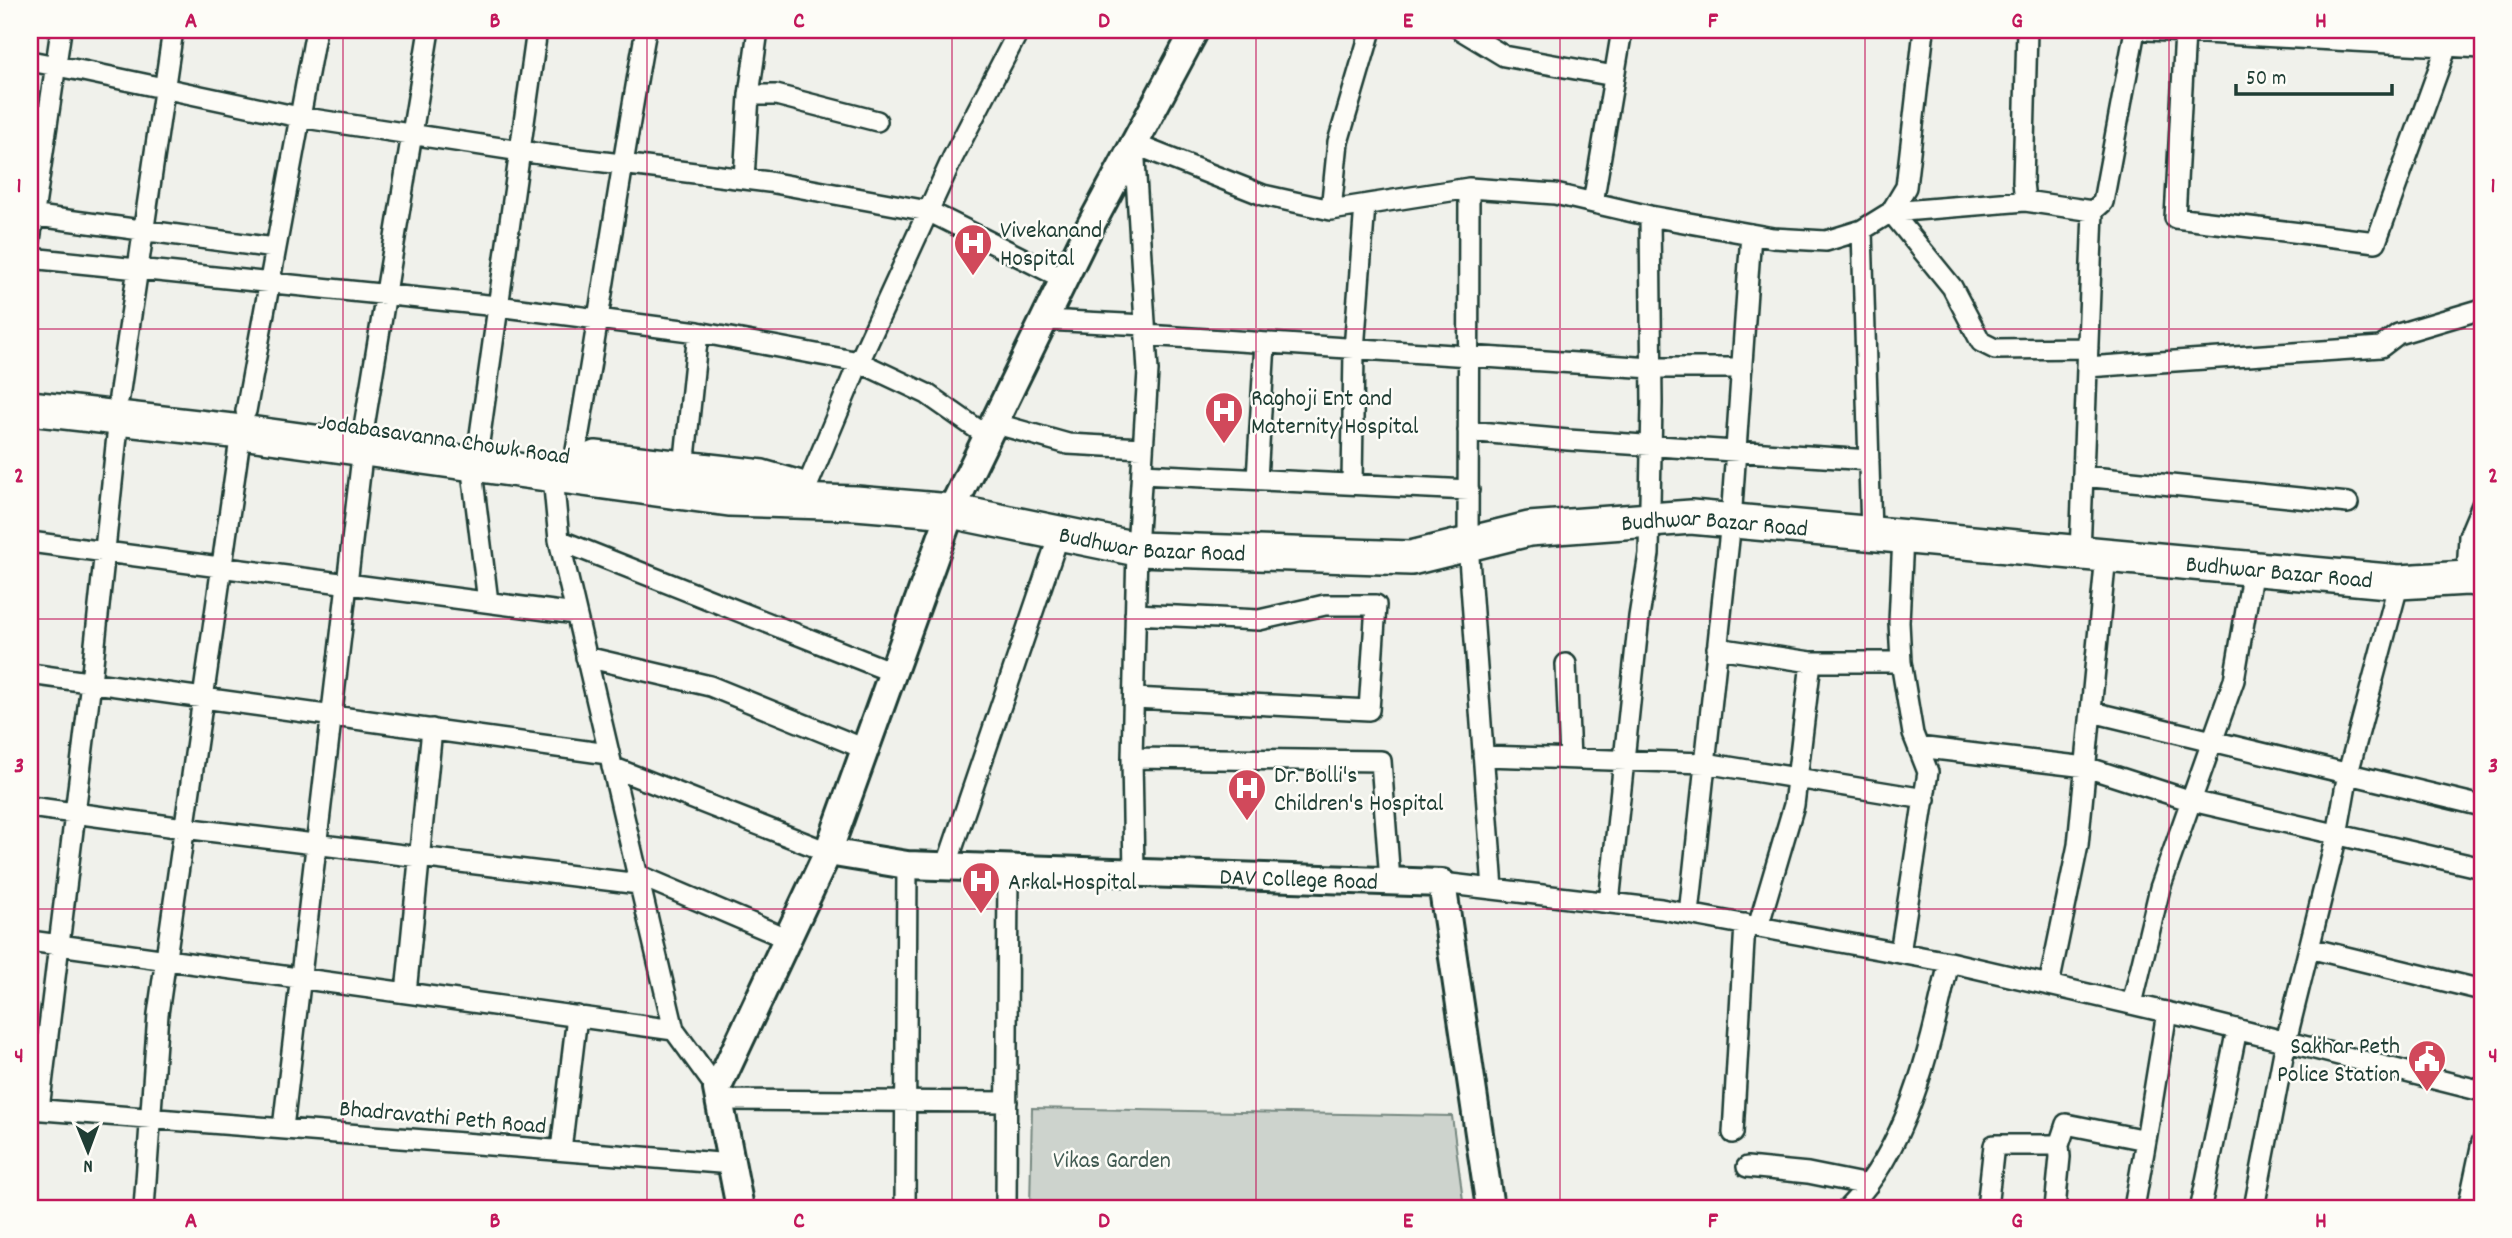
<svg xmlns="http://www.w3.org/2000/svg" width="2512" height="1238" font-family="Dekko,sans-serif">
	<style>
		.green { fill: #cdd3cd; stroke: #768880; stroke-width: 2 }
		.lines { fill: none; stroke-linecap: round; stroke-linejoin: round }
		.street-casing { stroke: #1f3d34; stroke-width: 24 }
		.secondary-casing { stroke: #1f3d34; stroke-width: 32 }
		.highway-casing { stroke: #1f3d34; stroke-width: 38 }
		.street { stroke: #fdfcf7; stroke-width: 19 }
		.secondary { stroke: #fdfcf7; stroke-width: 26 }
		.highway { stroke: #fdfcf7; stroke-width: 33 }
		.grid { fill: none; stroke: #c2185b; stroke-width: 2; stroke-opacity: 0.55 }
		.labels { text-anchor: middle; stroke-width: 5; stroke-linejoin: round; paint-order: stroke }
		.poi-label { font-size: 24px; fill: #1f3d34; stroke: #fdfcf7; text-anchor: start }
		.street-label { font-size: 24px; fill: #1f3d34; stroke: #fdfcf7 }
		.park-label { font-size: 24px; fill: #425b53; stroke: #fdfcf7 }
		.neatline { fill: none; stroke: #c2185b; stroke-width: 2.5 }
		.grid-label { font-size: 23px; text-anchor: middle; font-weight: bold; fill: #c2185b }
	</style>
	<rect width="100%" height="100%" fill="#f0f1eb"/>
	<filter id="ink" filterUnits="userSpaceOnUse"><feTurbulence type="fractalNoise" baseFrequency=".0143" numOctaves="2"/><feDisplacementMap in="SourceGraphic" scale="14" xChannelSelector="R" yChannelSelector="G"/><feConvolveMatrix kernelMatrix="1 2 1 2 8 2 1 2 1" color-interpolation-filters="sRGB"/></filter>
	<g filter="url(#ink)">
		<path class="green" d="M1032,1108L1452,1116L1464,1208H1030Z"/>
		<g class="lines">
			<defs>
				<path id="street" d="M1461,30L1504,56L1614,76
					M2027,30L2023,182L2025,201L2093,211
					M2148,30L2482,48
					M2185,32L2175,218L2376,242L2447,46
					M30,61L83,71L299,117L547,155L769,182L928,211L1064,279
					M749,95H776L877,121
					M744,179L749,95L758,30
					M1469,188L1468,544L1493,889
					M2025,201L1891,212L1952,287L1981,342L1995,349L2088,348
					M1593,203L1622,30
					M1331,210L1338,142L1371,30
					M30,215L274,248
					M1862,230L1871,533
					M30,240L61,30
					M30,258L497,306L698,332L859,362L927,394L987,436
					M1045,320L1145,325
					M1146,335L1652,368H1742
					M2087,367L2381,347L2398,334L2482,309
					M119,397L173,30
					M246,411L316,30
					M993,423L1068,444L1142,448
					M364,427L429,30
					M1468,431L1568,440L1869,460
					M479,442L537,30
					M575,456C600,314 620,172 646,30
					M471,463L488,602
					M684,468L698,332
					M1142,474L1469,490
					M553,476L559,540L674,1030L717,1089
					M2083,476L2348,503
					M1257,479L1265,343
					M1352,484L1354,350L1365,205
					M806,489L859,362L953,157L1019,30
					M559,540L892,672
					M30,542L576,614
					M2080,553L2093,211L2103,202L2135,30
					M2467,578L2469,536L2482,505
					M1717,648L1811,662H1901
					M586,657L710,686L865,749
					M1566,664L1570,759
					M30,674L608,754
					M1134,698L1369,710L1376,605H1325L1259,620L1135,614
					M2092,712L2482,806
					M1918,747L2086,767L2192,801L2482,868
					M1483,756L1705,763L1925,799
					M1132,758L1381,761L1390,881
					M612,767L828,852
					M30,807L184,828L639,884
					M946,867L1059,535
					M1134,873L1132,758L1137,549L1148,371L1134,144L1263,195L1331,210L1469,188L1555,194L1650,216L1773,238L1826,241L1862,230L1891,212L1906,187L1924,30
					M636,874L788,939
					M1442,883L1661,909L1949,962L2196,1019L2482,1091
					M1609,903L1639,617L1649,554L1652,403L1650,216
					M1689,914L1731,521L1751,234
					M1758,927L1794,805L1811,662
					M30,941L674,1030
					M2309,948L2482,990
					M1900,953L1928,772L1913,734L1901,662L1899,622L1903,537
					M2049,985L2078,845L2106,555
					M406,993L432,729
					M2132,1004L2160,888L2234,680L2253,569
					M720,1100L1007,1102
					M30,1109L732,1164
					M39,1109L91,682L119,417
					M283,1128L363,448
					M1733,1133L1745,924
					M2146,1140L2167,1012
					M2059,1145L2066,1124L2146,1140L2134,1208
					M561,1150L577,1016
					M1747,1167L1808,1173L1868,1185
					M2201,1206L2237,1029
					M144,1208L158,1014L241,432
					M905,1208L907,865
					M1006,1208L1008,869
					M1848,1208C1910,1145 1930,1046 1949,962
					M1987,1208L1994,1145H2059L2060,1157L2055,1208
					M2254,1208L2286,1041L2337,835L2348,773L2399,582
					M2468,1208L2482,1142"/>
				<g id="secondary">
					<path id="s1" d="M828,852L907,865L1442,883L1490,1208"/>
					<path d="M740,1208L717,1089L828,852L951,511L1086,234L1195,30"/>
				</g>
				<g id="highway">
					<path id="s2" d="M30,408L241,432L729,499L856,503L951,511L1137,549L1411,558L1529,529L1691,517L2399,582L2467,578L2482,580"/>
					<path d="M595,458L762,477L797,487"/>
				</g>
			</defs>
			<use href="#street" class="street-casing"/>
			<use href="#secondary" class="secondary-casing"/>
			<use href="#highway" class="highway-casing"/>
			<use href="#street" class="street"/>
			<use href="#secondary" class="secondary"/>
			<use href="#highway" class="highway"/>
		</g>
	</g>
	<path class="grid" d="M343,30V1208M647,30V1208M952,30V1208M1256,30V1208M1560,30V1208M1865,30V1208M2169,30V1208M30,329H2482M30,619H2482M30,909H2482"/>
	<defs>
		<symbol id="hospital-pin" viewBox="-11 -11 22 30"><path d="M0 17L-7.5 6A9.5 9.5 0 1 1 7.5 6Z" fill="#d1495b" stroke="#fdfcf7"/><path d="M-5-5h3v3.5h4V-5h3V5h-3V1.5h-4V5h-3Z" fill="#fff"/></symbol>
		<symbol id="civic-pin" viewBox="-11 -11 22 30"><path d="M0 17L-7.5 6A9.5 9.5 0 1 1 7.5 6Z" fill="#d1495b" stroke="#fdfcf7"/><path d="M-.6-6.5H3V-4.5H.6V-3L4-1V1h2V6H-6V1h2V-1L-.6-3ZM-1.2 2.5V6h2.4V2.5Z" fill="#fff"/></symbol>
	</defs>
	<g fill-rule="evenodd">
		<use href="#hospital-pin" x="951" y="221" width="44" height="60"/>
		<use href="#hospital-pin" x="1202" y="389" width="44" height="60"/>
		<use href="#hospital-pin" x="1225" y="766" width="44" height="60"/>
		<use href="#hospital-pin" x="959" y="859" width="44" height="60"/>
		<use href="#civic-pin" x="2405" y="1037" width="44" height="60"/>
	</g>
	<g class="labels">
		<g class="poi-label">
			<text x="1000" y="237">Vivekanand<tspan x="1000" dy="28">Hospital</tspan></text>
			<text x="1251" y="405">Raghoji Ent and<tspan x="1251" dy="28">Maternity Hospital</tspan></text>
			<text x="1274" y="782">Dr. Bolli's<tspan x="1274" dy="28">Children's Hospital</tspan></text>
			<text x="1008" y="889">Arkal Hospital</text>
			<text x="2400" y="1053" text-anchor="end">Sakhar Peth<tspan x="2400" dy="28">Police Station</tspan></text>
		</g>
		<g class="street-label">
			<text transform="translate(444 438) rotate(8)" y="8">Jodabasavanna Chowk Road</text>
			<text dy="8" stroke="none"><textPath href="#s2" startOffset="1699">Budhwar Bazar Road</textPath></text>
			<text dy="8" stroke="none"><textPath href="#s2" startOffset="1132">Budhwar Bazar Road</textPath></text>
			<text dy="8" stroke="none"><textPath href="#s2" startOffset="2266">Budhwar Bazar Road</textPath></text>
			<text dy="8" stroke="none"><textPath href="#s1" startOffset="472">DAV College Road</textPath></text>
			<text transform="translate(443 1116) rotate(5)" y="8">Bhadravathi Peth Road</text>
		</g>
		<g class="park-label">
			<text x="1112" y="1167">Vikas Garden</text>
		</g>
	</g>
	<rect width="2512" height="1238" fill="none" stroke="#fdfcf7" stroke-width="77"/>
	<g transform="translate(88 1151) rotate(179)" stroke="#fdfcf7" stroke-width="5" paint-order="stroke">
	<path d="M0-5L12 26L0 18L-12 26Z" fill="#1f3d34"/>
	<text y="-10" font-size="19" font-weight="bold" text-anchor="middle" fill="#1f3d34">N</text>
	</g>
	<path d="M2236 84v10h156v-10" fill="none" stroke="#1f3d34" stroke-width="3.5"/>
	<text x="2246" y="84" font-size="21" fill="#1f3d34" stroke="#fdfcf7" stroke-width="5" paint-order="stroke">50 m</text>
	<rect x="38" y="38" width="2436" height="1162" class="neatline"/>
	<g class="grid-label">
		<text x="191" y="27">A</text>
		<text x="495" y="27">B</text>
		<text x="799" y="27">C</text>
		<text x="1104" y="27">D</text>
		<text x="1408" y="27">E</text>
		<text x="1713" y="27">F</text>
		<text x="2017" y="27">G</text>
		<text x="2321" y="27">H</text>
		<text x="19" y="192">1</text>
		<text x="2493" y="192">1</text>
		<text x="19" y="482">2</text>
		<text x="2493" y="482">2</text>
		<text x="19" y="772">3</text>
		<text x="2493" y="772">3</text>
		<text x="19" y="1062">4</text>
		<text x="2493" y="1062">4</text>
		<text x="191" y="1227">A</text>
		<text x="495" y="1227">B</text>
		<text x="799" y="1227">C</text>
		<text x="1104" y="1227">D</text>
		<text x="1408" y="1227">E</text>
		<text x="1713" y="1227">F</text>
		<text x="2017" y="1227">G</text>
		<text x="2321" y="1227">H</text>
	</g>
</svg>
